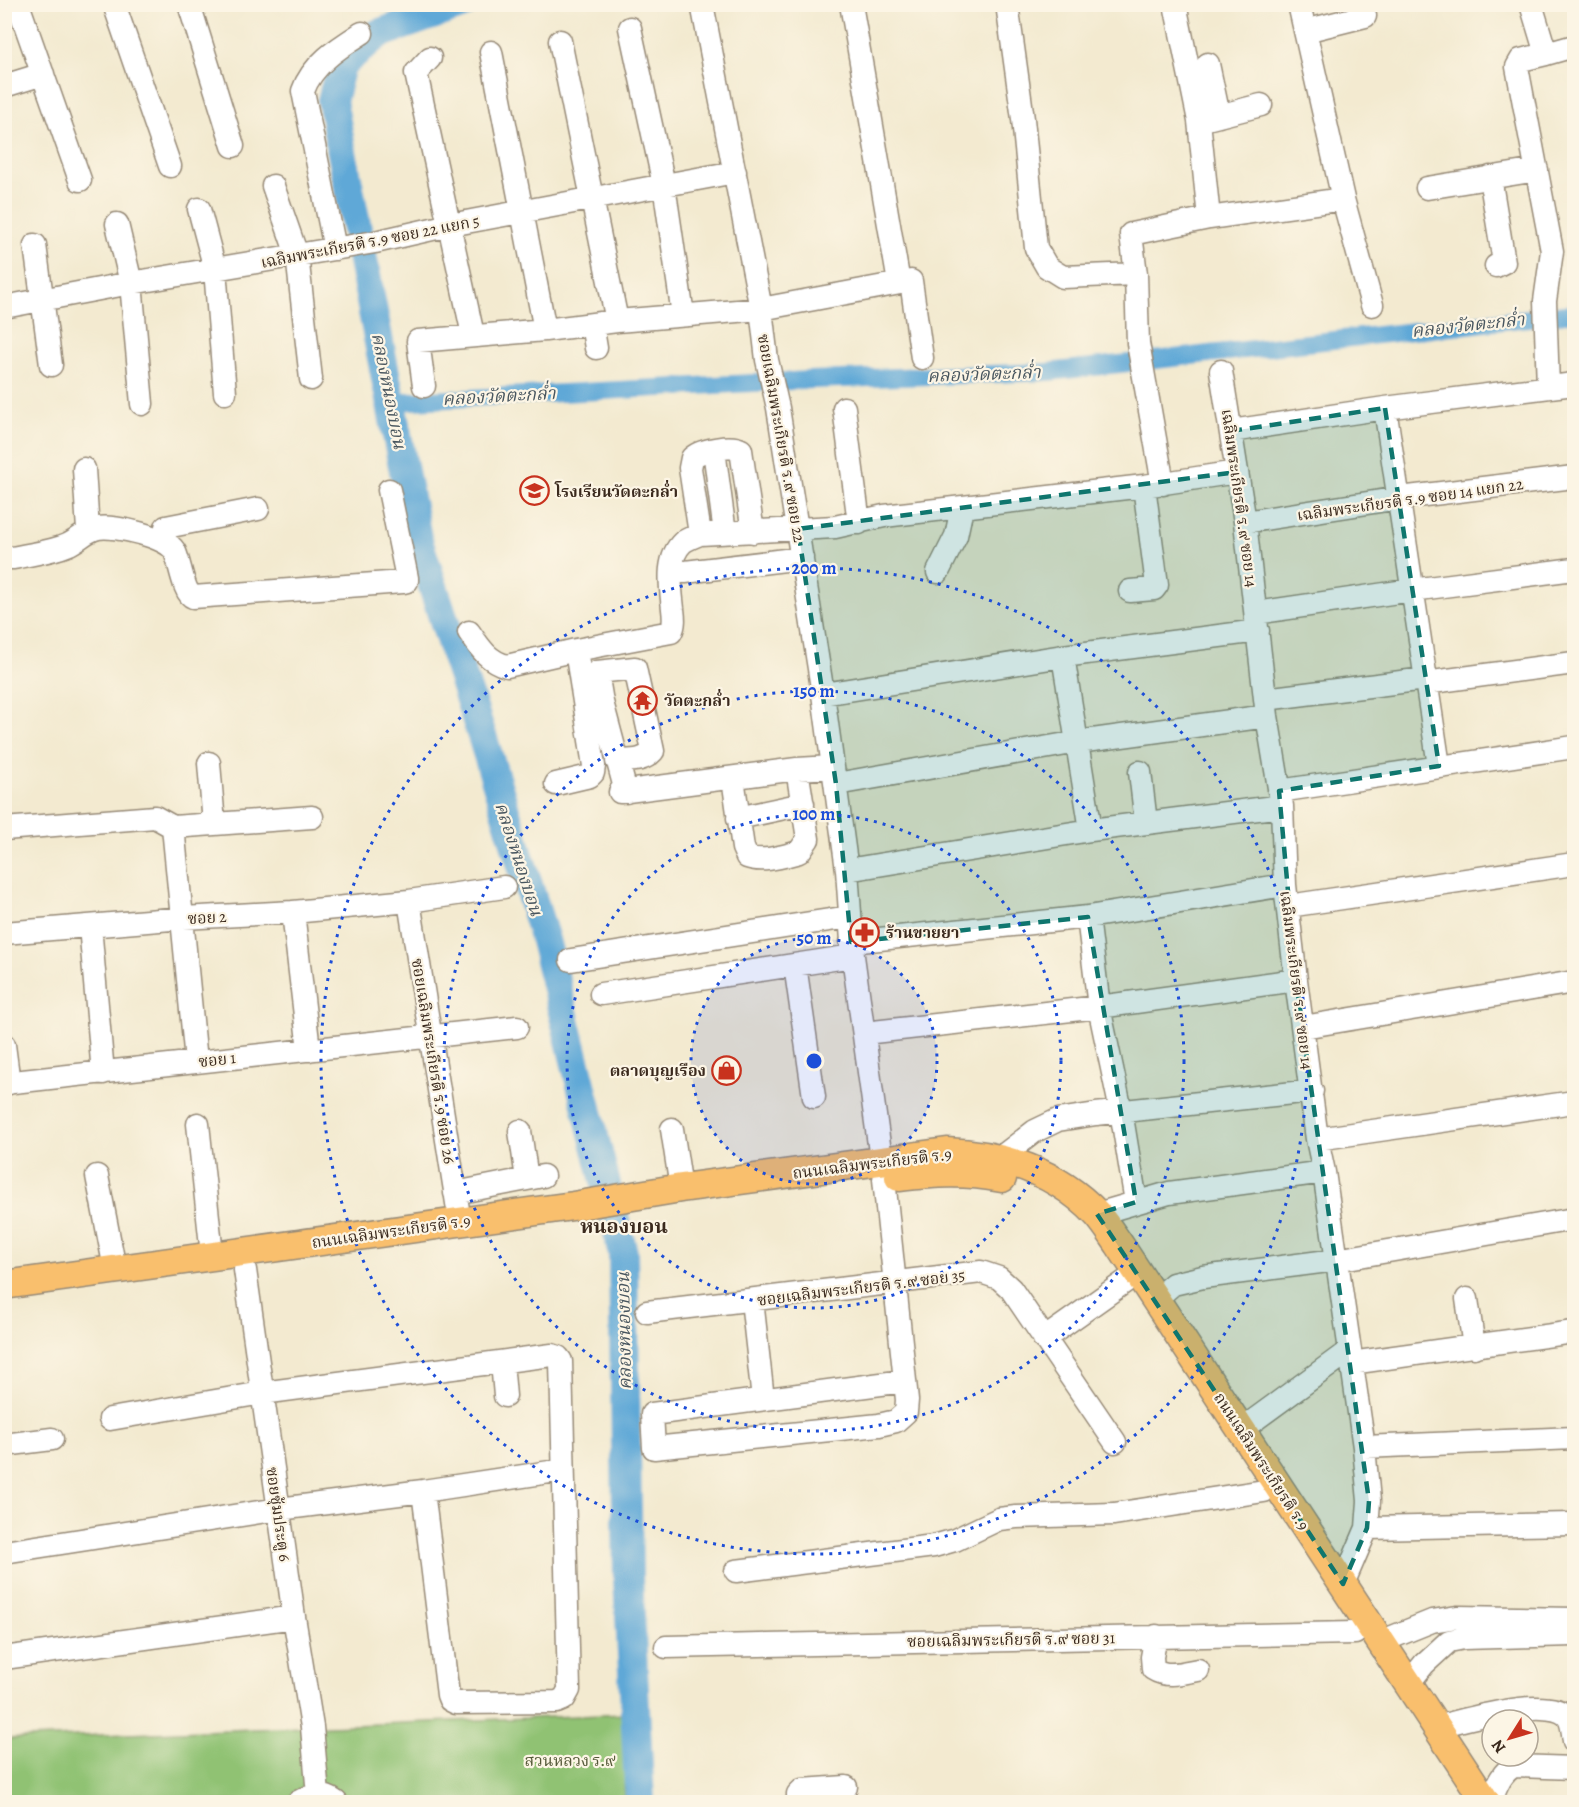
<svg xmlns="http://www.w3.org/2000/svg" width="1579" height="1807" font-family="Alegreya,'Noto Serif Thai',serif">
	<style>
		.green { fill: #90c273; stroke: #667648; stroke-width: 1.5 }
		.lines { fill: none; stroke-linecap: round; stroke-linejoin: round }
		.canal { stroke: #5fa8d7; stroke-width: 18 }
		.river { stroke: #5fa8d7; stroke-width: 30 }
		.minor-casing { stroke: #978a77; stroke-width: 25 }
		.major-casing { stroke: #978a77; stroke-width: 31 }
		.minor { stroke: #fff; stroke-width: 22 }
		.major { stroke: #f9bf6d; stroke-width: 28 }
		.marked { fill: #0f766e; fill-opacity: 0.2; stroke: #0f766e; stroke-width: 4.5; stroke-dasharray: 12 8; stroke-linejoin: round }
		.ring { fill: none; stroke: #1d4ed8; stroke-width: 3; stroke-dasharray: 3 6 }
		.labels { text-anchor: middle; stroke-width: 4.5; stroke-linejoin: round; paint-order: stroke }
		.street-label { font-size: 16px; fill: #3b2a1e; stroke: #fcf5e5 }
		.poi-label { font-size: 16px; font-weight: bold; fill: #3b2a1e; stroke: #fcf5e5; text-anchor: start }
		.park-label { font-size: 16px; fill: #545838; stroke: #fcf5e5 }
		.water-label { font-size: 18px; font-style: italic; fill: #48565f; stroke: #fcf5e5 }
		.quarter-label { font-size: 20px; font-weight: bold; fill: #3b2a1e; stroke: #fcf5e5 }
		.centre { fill: #1d4ed8; stroke: #fcf5e5; stroke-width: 3 }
		.ring-label { font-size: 18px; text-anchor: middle; font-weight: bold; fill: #1d4ed8; stroke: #fcf5e5; stroke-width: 4.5; stroke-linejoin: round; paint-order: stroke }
	</style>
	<rect width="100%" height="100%" fill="#fcf5e5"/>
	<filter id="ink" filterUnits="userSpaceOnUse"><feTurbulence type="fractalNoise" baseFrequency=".0167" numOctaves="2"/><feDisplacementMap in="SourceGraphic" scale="12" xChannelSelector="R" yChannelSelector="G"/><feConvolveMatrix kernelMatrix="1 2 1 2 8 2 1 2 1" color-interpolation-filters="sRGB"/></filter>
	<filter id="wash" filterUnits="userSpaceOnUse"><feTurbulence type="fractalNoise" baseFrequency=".008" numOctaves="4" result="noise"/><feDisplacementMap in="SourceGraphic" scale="24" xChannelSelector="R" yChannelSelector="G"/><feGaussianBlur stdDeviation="1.35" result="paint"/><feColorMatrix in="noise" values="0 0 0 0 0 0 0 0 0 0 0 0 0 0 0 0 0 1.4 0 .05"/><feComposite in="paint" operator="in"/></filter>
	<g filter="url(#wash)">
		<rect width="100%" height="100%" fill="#f3ead0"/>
		<path class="green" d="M627,1714L624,1802H5L4,1739Z"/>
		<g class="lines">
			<path class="canal" d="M392,402L810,380L1048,372L1574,313"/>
			<path class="river" d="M463,4L378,34L341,65L332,101L417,538L483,739L545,940L623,1253L628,1578L640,1802"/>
		</g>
	</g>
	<g filter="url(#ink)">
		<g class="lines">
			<defs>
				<path id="minor" d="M18,4L80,180
					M114,4L170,166
					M189,4L233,146
					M702,4L761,309L767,360L778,408L823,694L847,870L853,956L881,1159
					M851,4L899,283
					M1007,4L1023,119L1036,248L1047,267L1063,277L1136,274
					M1175,4L1199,121L1209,218
					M1299,4L1343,199L1372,305
					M1531,4L1546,54L1574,46
					M630,28L664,185L683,315
					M1305,31L1365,16
					M560,41L617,321
					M491,52L545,330
					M1546,54L1521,60L1517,67L1552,251L1545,301L1548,387
					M430,58L416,73L473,335
					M1208,64L1219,116
					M4,86L43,74
					M1199,121L1261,105
					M1490,177L1504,262L1496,266
					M273,186L297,255L311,379
					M1427,188L1537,170
					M199,209L215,269L225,393
					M117,224L131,283L142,404
					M35,245L51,365
					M335,249L303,91C312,64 340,47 362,33
					M4,307L131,283L375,242L450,225L735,172
					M592,324L596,348
					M1221,371L1245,522L1267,716L1282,806L1285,885L1296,980L1317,1139L1324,1172L1364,1447L1369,1501L1367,1528L1343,1584
					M424,386L418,341L545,330L617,321L761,309L911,281L922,358
					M844,408L859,523
					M1385,408L1439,766
					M1231,431L1385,408L1574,384
					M714,450L725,533
					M84,469L88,530
					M1163,484L1138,343L1136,274L1131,234L1209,218L1343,199
					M1245,522L1400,498L1574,477
					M700,534L690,468L692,458C699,450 732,444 741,450L753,532
					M164,541L166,527L258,509
					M4,558H13C30,554 51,552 67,545C79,540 86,530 99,528C113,525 170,537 175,552C180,563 184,594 193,597L403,582L407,581V578L389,490
					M685,572L802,558
					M938,572L956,536L962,508
					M1130,591L1154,589L1157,585L1144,486
					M1256,613L1412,590L1574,569
					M469,632C480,648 488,661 507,666L576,650L671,632C675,625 674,617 673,609C671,588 665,559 683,542C688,539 695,536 700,534L835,527L884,516L1144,486L1237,472
					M1063,656L1091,830
					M1425,683L1574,663
					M823,694L1063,656L1258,631
					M1265,699L1425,679
					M617,761C631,760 643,762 653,751L635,668L597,672L602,702L626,792
					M209,763L214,824
					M1140,772L1146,823
					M733,778L743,848L747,857C763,863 783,856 799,852L808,839L797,769
					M556,784L590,776L593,773L594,766L576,650
					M836,784L1078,742L1267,716
					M1279,791L1574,747
					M620,792L797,769L832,767
					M738,818L803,804
					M173,827L312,817
					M4,829L155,817L173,827L196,1061
					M847,870L1091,830L1282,806
					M409,901L460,1222
					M1288,906L1574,864
					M293,912L309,1050
					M1088,917L1099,1007L1121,1111L1136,1202
					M90,926L103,1073
					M4,933L183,918L293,912L409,901L504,887
					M851,942L1088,917L1285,885
					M571,960L849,917
					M795,965L814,1097
					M601,994L853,956
					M1303,1027L1574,982
					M864,1033L1099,1007L1296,980
					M4,1045L9,1083
					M4,1083L517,1027
					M198,1124L212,1255
					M672,1129L681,1188
					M520,1131L527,1179
					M1317,1139L1574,1102
					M1000,1158L1035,1131L1058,1120L1096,1114L1312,1091
					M97,1176L115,1269
					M884,1179L907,1400L906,1412L896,1421L879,1425L654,1448L652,1414L904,1381
					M455,1193L543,1176
					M1097,1214L1169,1193L1324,1172
					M245,1270L294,1617L312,1727L318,1795
					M1156,1299L1173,1284L1203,1277L1336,1260L1574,1219
					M1467,1299L1474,1347
					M752,1300L763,1399
					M647,1312L981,1272L999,1278L1011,1289L1115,1442
					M1044,1339L1126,1281
					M502,1362L505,1396
					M1351,1363L1574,1332
					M110,1419L262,1393L552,1355L558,1357L561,1361L569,1690L564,1699L557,1702L456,1703L450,1700L448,1695L423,1491
					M1242,1429L1350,1350
					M4,1445L52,1439
					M1364,1447L1574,1438
					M1367,1528L1574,1524
					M4,1552L279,1509L423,1491L563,1470
					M736,1571L934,1546L955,1540L999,1519L1016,1517L1114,1514L1264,1491
					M1156,1636L1152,1657L1153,1669C1167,1678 1182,1673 1198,1670
					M1380,1642L1432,1621L1457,1617L1574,1619
					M666,1647L1355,1633
					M4,1658L294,1617
					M1408,1684L1424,1664L1449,1641L1464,1638L1574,1635
					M1437,1727C1462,1720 1546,1696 1566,1715C1572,1720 1573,1734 1574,1741
					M298,1802C310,1794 324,1793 336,1802
					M798,1802V1794L802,1790L846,1787
					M1490,1802C1496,1789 1500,1773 1514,1766L1574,1768"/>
				<path id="major" d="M899,1177C937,1173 963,1171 1002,1178
					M4,1285L573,1206L681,1188L947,1152C1003,1154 1057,1172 1097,1214C1105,1223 1112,1234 1119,1244L1486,1802"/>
			</defs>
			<use href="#minor" class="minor-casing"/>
			<use href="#major" class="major-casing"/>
			<use href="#minor" class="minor"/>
			<use href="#major" class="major"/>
		</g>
	</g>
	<path class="marked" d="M1385,408L1439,766L1279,791L1296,980L1369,1501L1367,1528L1343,1584L1097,1214L1136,1202L1088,917L851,942L836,784L798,529L1237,472L1231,431Z"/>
	<circle cx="814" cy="1061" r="123" fill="#1d4ed8" fill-opacity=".12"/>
	<g class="ring">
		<circle cx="814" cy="1061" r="123"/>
		<circle cx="814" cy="1061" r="247"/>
		<circle cx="814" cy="1061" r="370"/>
		<circle cx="814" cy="1061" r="493"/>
	</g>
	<defs>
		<symbol id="school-ring" viewBox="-11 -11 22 22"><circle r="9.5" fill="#fcf5e5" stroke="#c8321e" stroke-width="1.5"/><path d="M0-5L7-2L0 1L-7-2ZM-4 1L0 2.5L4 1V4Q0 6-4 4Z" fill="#c8321e"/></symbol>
		<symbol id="temple-ring" viewBox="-11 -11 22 22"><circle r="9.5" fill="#fcf5e5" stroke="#c8321e" stroke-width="1.5"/><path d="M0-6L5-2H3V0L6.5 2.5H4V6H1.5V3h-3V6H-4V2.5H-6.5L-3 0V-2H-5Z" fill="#c8321e"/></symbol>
		<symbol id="pharmacy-ring" viewBox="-11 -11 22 22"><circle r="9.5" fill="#fcf5e5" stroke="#c8321e" stroke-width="1.5"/><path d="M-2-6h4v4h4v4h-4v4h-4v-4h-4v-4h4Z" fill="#c8321e"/></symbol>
		<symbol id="shop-ring" viewBox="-11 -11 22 22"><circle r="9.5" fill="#fcf5e5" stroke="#c8321e" stroke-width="1.5"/><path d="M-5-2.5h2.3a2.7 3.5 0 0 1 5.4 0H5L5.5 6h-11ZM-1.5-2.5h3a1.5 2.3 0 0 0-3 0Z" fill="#c8321e"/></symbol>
	</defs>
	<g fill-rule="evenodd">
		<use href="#school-ring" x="518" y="474" width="33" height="33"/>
		<use href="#temple-ring" x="626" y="684" width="33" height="33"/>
		<use href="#pharmacy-ring" x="848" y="916" width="33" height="33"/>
		<use href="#shop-ring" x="710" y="1054" width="33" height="33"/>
	</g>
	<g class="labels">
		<g class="street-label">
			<text transform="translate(370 241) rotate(-11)" y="6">เฉลิมพระเกียรติ ร.9 ซอย 22 แยก 5</text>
			<text transform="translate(782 438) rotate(80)" y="6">ซอยเฉลิมพระเกียรติ ร.๙ ซอย 22</text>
			<text transform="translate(1240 498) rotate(82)" y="6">เฉลิมพระเกียรติ ร.๙ ซอย 14</text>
			<text transform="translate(1410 499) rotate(-8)" y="6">เฉลิมพระเกียรติ ร.9 ซอย 14 แยก 22</text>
			<text transform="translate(207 917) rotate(-3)" y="6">ซอย 2</text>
			<text transform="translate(1297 980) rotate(83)" y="6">เฉลิมพระเกียรติ ร.๙ ซอย 14</text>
			<text transform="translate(217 1059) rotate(-6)" y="6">ซอย 1</text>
			<text transform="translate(434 1061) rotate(81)" y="6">ซอยเฉลิมพระเกียรติ ร.9 ซอย 26</text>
			<text transform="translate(872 1163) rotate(-7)" y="6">ถนนเฉลิมพระเกียรติ ร.9</text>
			<text transform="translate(391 1231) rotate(-8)" y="6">ถนนเฉลิมพระเกียรติ ร.9</text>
			<text transform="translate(861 1287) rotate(-7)" y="6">ซอยเฉลิมพระเกียรติ ร.๙ ซอย 35</text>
			<text transform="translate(1262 1461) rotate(57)" y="6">ถนนเฉลิมพระเกียรติ ร.9</text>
			<text transform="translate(279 1514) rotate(82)" y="6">ซอยซุ้มประตู 6</text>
			<text transform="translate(1011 1639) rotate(-1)" y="6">ซอยเฉลิมพระเกียรติ ร.๙ ซอย 31</text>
		</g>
		<g class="poi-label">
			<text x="555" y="497">โรงเรียนวัดตะกล่ำ</text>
			<text x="664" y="706">วัดตะกล่ำ</text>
			<text x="886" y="938">ร้านขายยา</text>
			<text x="706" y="1076" text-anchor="end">ตลาดบุญเรือง</text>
		</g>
		<g class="park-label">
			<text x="570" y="1766">สวนหลวง ร.๙</text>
		</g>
		<g class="water-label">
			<text transform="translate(1468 325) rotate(-6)" y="6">คลองวัดตะกล่ำ</text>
			<text transform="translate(984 374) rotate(-2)" y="6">คลองวัดตะกล่ำ</text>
			<text transform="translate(389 391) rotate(79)" y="6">คลองหนองบอน</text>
			<text transform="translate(499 396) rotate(-3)" y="6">คลองวัดตะกล่ำ</text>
			<text transform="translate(519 859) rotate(72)" y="6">คลองหนองบอน</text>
			<text transform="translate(624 1331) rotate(-91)" y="6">คลองหนองบอน</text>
		</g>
		<g class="quarter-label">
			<text x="624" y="1233">หนองบอน</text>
		</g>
	</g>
	<circle cx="814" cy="1061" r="9" class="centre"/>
	<g class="ring-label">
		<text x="814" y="574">200 m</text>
		<text x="814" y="697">150 m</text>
		<text x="814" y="820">100 m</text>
		<text x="814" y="944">50 m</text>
	</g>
	<rect width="1579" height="1807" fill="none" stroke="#fcf5e5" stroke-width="24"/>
	<g transform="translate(1510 1738) rotate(233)"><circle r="28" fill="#fcf5e5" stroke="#afa495" stroke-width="1.5"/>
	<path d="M0-4.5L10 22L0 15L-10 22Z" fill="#c8321e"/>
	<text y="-9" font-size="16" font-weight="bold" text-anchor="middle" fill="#3b2a1e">N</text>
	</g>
</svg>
